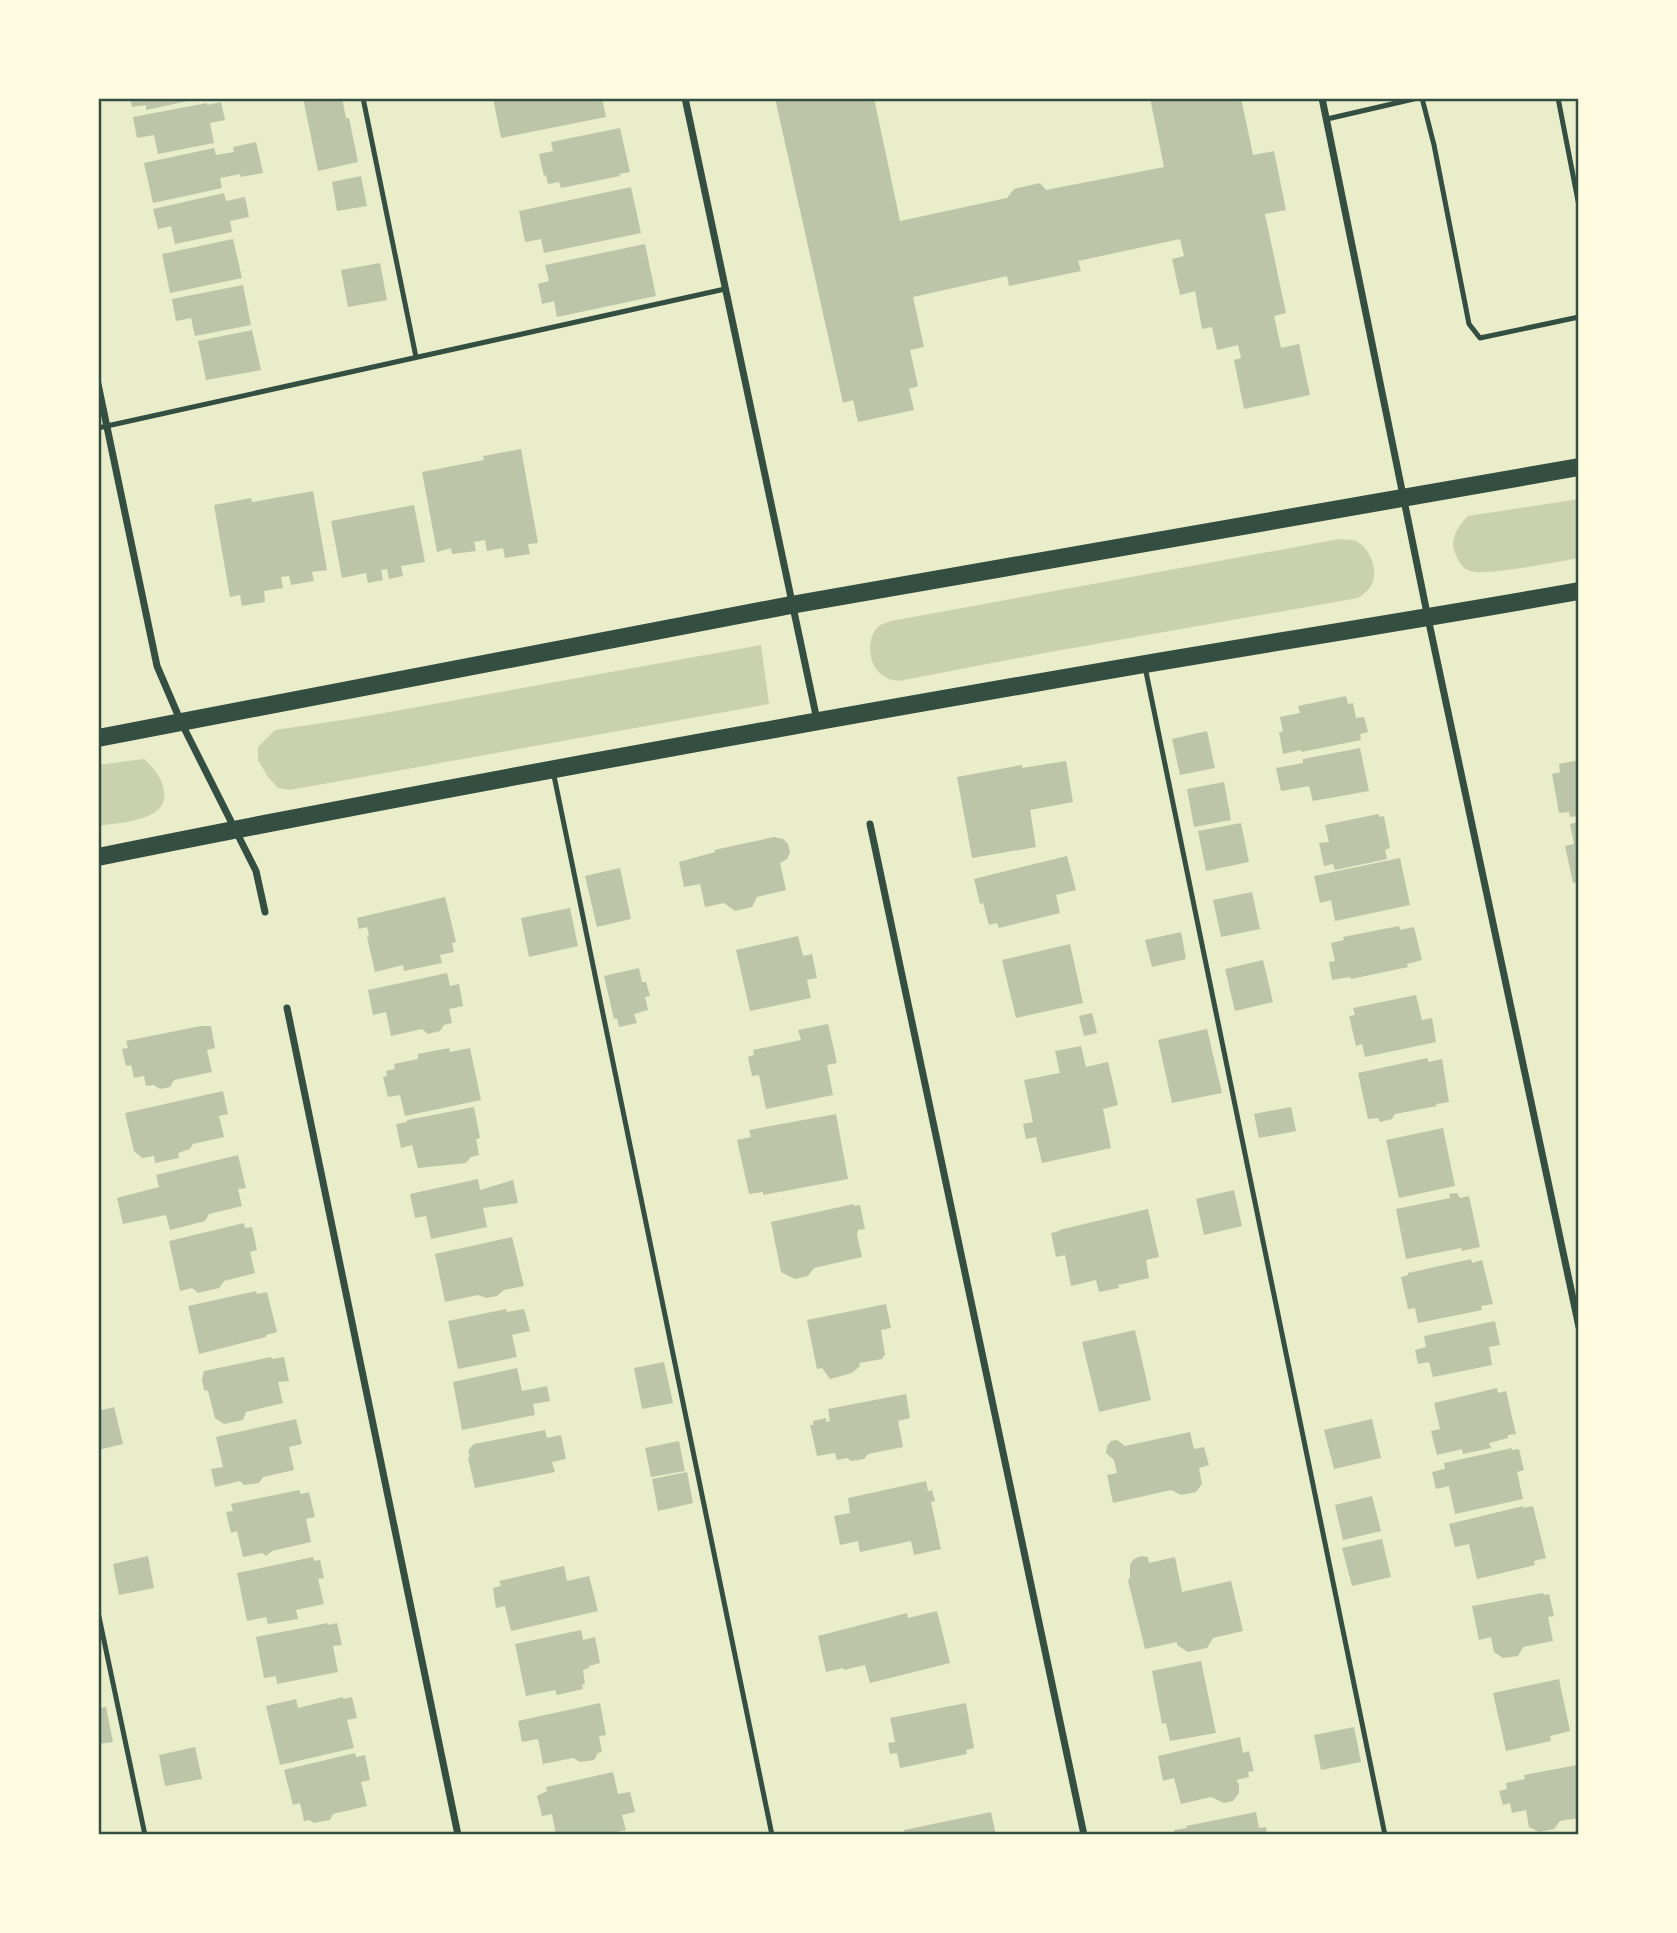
<svg xmlns="http://www.w3.org/2000/svg" width="1677" height="1933" font-family="'Asap Condensed',sans-serif">
	<style>
		.green { fill: #cad2ad }
		.building { fill: #bcc5a7 }
		.lines { fill: none; stroke-linecap: round; stroke-linejoin: round }
		.service { stroke: #344e41; stroke-width: 5 }
		.minor { stroke: #344e41; stroke-width: 7 }
		.primary { stroke: #344e41; stroke-width: 18 }
		.neatline { fill: none; stroke: #344e41; stroke-width: 2.5 }
	</style>
	<rect width="100%" height="100%" fill="#e9edc9"/>
	<path class="green" d="M1579,499V558C1560,561 1484,577 1470,571C1462,568 1459,562 1456,555C1448,541 1458,526 1468,516Z
		M1339,539C1344,540 1351,539 1356,541C1371,549 1379,571 1371,586C1368,591 1362,595 1358,598L1039,654L899,681C895,680 891,680 887,678C868,670 864,638 880,625C881,625 890,621 891,621Z
		M761,645L769,704L290,790L278,788L268,777L258,760V747L275,730L356,718Z
		M144,759C154,768 162,778 164,791C169,822 119,822 98,826V765Z"/>
	<path class="building" d="M130,98H197V99L146,110V105L132,107Z
		M303,98H342L346,118H349L358,162L318,171Z
		M493,98H602L606,117L501,138Z
		M775,98H874L900,221L1007,198L1014,189L1040,183L1046,190L1164,167L1150,98H1241L1253,155L1274,151L1286,210L1265,214L1286,313L1274,316L1281,348L1299,344L1310,395L1244,409L1234,360L1241,358L1238,345L1217,350L1212,327L1202,329L1195,291L1180,295L1172,259L1184,256L1180,239L1078,261L1081,271L1009,286L1007,276L913,297L924,347L910,350L918,386L909,389L914,410L858,422L853,400L843,403Z
		M221,102L225,120L210,123L214,143L158,154L154,135L137,138L133,117L207,103V105Z
		M620,128L630,172L619,174L620,176L561,188L559,182L548,184L546,175L544,176L539,154L553,151L551,142Z
		M256,142L263,173L241,177L240,174L220,178L222,188L153,203L144,163L214,148L216,155L234,152L233,147Z
		M361,176L367,206L337,211L332,182Z
		M631,187L641,233L544,253L541,239L525,242L519,211Z
		M224,193L226,201L245,197L249,217L230,221L232,232L175,244L171,226L158,229L153,209Z
		M233,239L242,278L170,293L162,254Z
		M645,244L656,296L557,317L554,301L542,304L538,284L549,281L545,265Z
		M380,263L387,300L348,307L341,270Z
		M243,285L251,325L195,336L191,318L176,321L172,299Z
		M252,330L261,370L206,380L198,341Z
		M521,449L538,543L528,544L530,554L505,558L503,548L487,551L485,540L474,542L476,551L452,554L451,548L437,552L422,472L484,460L483,456Z
		M313,491L327,570L312,572L314,581L291,585L289,576L281,577L283,588L264,591L265,602L242,606L240,595L230,597L214,505L251,498L252,502Z
		M414,505L425,562L401,566L403,576L389,579L387,569L381,570L383,580L368,583L366,573L342,578L331,521Z
		M1346,696L1348,704L1353,703L1356,718L1364,717L1368,732L1360,734L1361,740L1301,752V750L1283,754L1279,732H1283L1280,717L1300,713L1298,706Z
		M1207,731L1215,768L1180,775L1172,739Z
		M1360,748L1369,791L1313,801L1309,786L1281,791L1276,768L1303,763V759Z
		M1579,760V816L1570,817L1569,812L1559,813L1552,774L1560,772L1559,764Z
		M1066,761L1073,802L1030,810L1036,847L972,858L957,777L1022,765V768Z
		M1224,782L1231,820L1194,827L1187,789Z
		M1378,814L1380,817L1384,816L1390,848L1385,850L1387,859L1335,870L1333,864L1324,866L1319,843L1329,842L1325,825Z
		M1579,822V882L1573,883L1565,846L1574,844L1570,824Z
		M1241,823L1249,862L1206,871L1198,831Z
		M774,837L783,839L788,844L790,852L787,859L780,863L786,890L757,897L752,907L735,911L724,903L705,907L700,884L684,887L679,862L715,852L714,850Z
		M1067,856L1076,890L1056,895L1060,913L999,928L997,923L989,925L983,903L980,904L974,879Z
		M1400,858L1410,905L1335,921L1331,900L1320,903L1314,876Z
		M620,868L631,919L597,927L585,876Z
		M1252,892L1260,929L1221,937L1213,900Z
		M445,897L456,942L452,943L454,952L440,955L442,963L404,971L403,965L375,972L367,937L369,936L367,927L359,929L357,918Z
		M570,908L578,946L529,957L521,918Z
		M1399,926L1400,930L1414,927L1422,960L1407,964L1408,967L1351,979L1350,977L1332,980L1329,962L1335,961L1331,943L1344,940L1343,937Z
		M1181,932L1186,959L1152,967L1145,940Z
		M798,936L803,956L812,954L817,978L807,980L811,998L750,1011L736,950Z
		M1070,944L1083,1003L1016,1018L1002,960Z
		M1263,960L1273,1002L1235,1011L1225,969Z
		M639,968L642,982H646L650,996L645,997L648,1010L634,1014L637,1023L619,1027L617,1018L614,1019L604,976Z
		M447,973L450,986L459,984L463,1006L449,1009L452,1023L444,1025L440,1031L428,1034L422,1029L391,1036L386,1012L373,1015L368,990Z
		M1416,995L1422,1020L1432,1018L1436,1042L1365,1057L1362,1044L1356,1046L1349,1016L1355,1015L1353,1008Z
		M1092,1013L1097,1033L1084,1036L1079,1016Z
		M828,1024L837,1063L827,1065L833,1095L766,1109L759,1075L752,1076L748,1057L754,1055L753,1050L801,1040L798,1030Z
		M201,1026H211L215,1048L207,1050L212,1072L174,1080L170,1087L160,1089L154,1085L146,1086L144,1076L134,1078L131,1065L126,1066L122,1049L128,1048L126,1041Z
		M1207,1029L1222,1093L1172,1103L1158,1040Z
		M1081,1046L1086,1067L1108,1062L1118,1105L1103,1109L1111,1148L1042,1163L1036,1137L1026,1139L1023,1124L1033,1122L1024,1080L1060,1073L1055,1051Z
		M449,1048L450,1052L470,1048L481,1100L405,1116L400,1095L388,1097L383,1077L387,1076L386,1071L395,1069L394,1064L418,1059V1054Z
		M1427,1058L1429,1062L1442,1059L1449,1102L1436,1104L1437,1106L1395,1114L1392,1119L1380,1122L1378,1118L1368,1119L1358,1073Z
		M223,1091L228,1114L219,1116L224,1137L193,1144L190,1149L178,1153L179,1158L155,1163L154,1156L142,1158L134,1151L125,1113Z
		M474,1107L480,1138L476,1139L479,1155L471,1157L466,1163L418,1168L412,1145L401,1148L396,1124L407,1122V1120Z
		M1291,1107L1296,1131L1259,1138L1254,1114Z
		M836,1114L848,1179L763,1195V1192L749,1194L737,1140L751,1137L749,1130Z
		M1443,1128L1455,1186L1399,1198L1386,1140Z
		M238,1155L246,1188L238,1189L242,1206L209,1214L205,1221L170,1230L166,1215L123,1224L117,1198L159,1187L156,1175Z
		M478,1179L480,1190L513,1180L518,1203L483,1208L487,1227L431,1239L426,1216L415,1218L410,1194Z
		M1234,1190L1242,1226L1204,1235L1196,1199Z
		M1457,1193L1460,1198L1469,1196L1480,1247L1462,1251L1461,1248L1406,1259L1396,1209L1450,1198L1449,1194Z
		M854,1204V1206L860,1205L865,1229L858,1230L857,1235L862,1257L814,1268L808,1276L795,1279L781,1272L771,1222Z
		M1148,1209L1159,1257L1146,1260L1149,1278L1118,1285L1119,1288L1099,1292L1096,1280L1071,1286L1065,1255L1056,1257L1051,1233L1060,1231L1059,1230Z
		M244,1223L245,1228L252,1227L257,1250L250,1252L255,1273L224,1281L219,1288L198,1293L192,1288L180,1291L169,1241Z
		M512,1237L524,1286L504,1290L497,1296L486,1298L478,1295L445,1302L435,1254Z
		M1471,1259L1472,1263L1482,1260L1493,1304L1481,1306L1482,1310L1418,1323L1415,1308L1408,1309L1401,1277L1408,1275V1273Z
		M256,1291L257,1294L267,1292L277,1332L266,1335V1337L199,1354L188,1306Z
		M886,1304L891,1328L881,1330L885,1354L882,1359L859,1363L860,1366L852,1373L830,1379L822,1368L817,1369L807,1320Z
		M506,1309L507,1312L524,1309L530,1331L512,1335L517,1357L458,1369L448,1321Z
		M1495,1321L1500,1345L1489,1347L1492,1365L1433,1377L1429,1362L1418,1364L1415,1350L1426,1347L1424,1336Z
		M1135,1330L1151,1400L1099,1412L1082,1342Z
		M271,1357L272,1359L284,1357L289,1381L278,1382L283,1403L246,1412L243,1420L224,1424L215,1418L208,1391L204,1390L202,1380L204,1371Z
		M664,1362L673,1403L642,1409L634,1368Z
		M517,1368L522,1391L547,1386L550,1401L533,1404L535,1415L462,1430L453,1382Z
		M1497,1388L1498,1393L1506,1391L1516,1434L1508,1435V1438L1489,1443L1491,1448L1463,1454L1462,1449L1437,1455L1431,1431L1440,1429L1434,1403Z
		M906,1394L910,1418L898,1421L903,1447L868,1454L864,1459L851,1461L847,1458L837,1460L835,1453L817,1456L810,1425H813V1421L826,1418V1422L830,1421L828,1409Z
		M114,1407L123,1444L98,1450V1411Z
		M296,1419L302,1444L289,1447L294,1470L263,1477L259,1483L244,1485L240,1481L215,1487L211,1469L223,1467L216,1437Z
		M1372,1419L1381,1458L1334,1469L1324,1430Z
		M545,1430L547,1438L561,1435L566,1459L552,1462L555,1472L475,1488L468,1458L470,1456L468,1453L470,1448L474,1444Z
		M1190,1432L1194,1449L1204,1447L1209,1465L1199,1468L1202,1484L1196,1492L1181,1495L1171,1490L1113,1503L1107,1475L1117,1473L1114,1460L1106,1453L1107,1446L1111,1441L1117,1440L1125,1446Z
		M679,1441L685,1471L651,1477L645,1448Z
		M1512,1448V1450L1519,1449L1524,1470L1517,1472L1523,1499L1455,1514L1449,1486L1436,1489L1432,1472L1445,1469L1444,1463Z
		M687,1472L693,1503L658,1511L652,1479Z
		M926,1481L928,1491L932,1490L935,1501L931,1502L941,1549L914,1555L911,1541L860,1552L858,1541L840,1545L834,1516L850,1513L848,1498Z
		M299,1490L301,1494L309,1492L315,1517L306,1519L311,1542L272,1551L266,1556L262,1553L243,1557L237,1531L231,1533L226,1512L233,1511L231,1504Z
		M1372,1496L1381,1531L1343,1540L1335,1505Z
		M1523,1506V1508L1533,1506L1546,1558L1534,1561L1535,1565L1477,1579L1469,1544L1455,1547L1449,1524Z
		M1382,1539L1391,1577L1352,1586L1342,1548Z
		M148,1556L154,1588L119,1595L113,1564Z
		M1141,1556L1148,1557L1149,1563L1175,1557L1182,1592L1231,1581L1243,1631L1213,1638L1207,1648L1188,1652L1177,1645V1642L1145,1649L1128,1581L1130,1577V1564L1134,1559Z
		M313,1557L314,1561L320,1560L324,1578L318,1579L324,1604L296,1610L298,1619L268,1624L266,1617L247,1621L237,1573Z
		M564,1566L567,1581L589,1576L598,1611L511,1631L505,1606L496,1608L493,1588L501,1586L499,1581Z
		M1543,1593L1544,1595L1549,1594L1554,1616L1548,1617L1553,1641L1523,1647L1518,1656L1503,1658L1494,1652L1491,1637L1479,1640L1472,1606Z
		M937,1611L950,1663L870,1683L865,1665L844,1670L843,1668L826,1672L818,1636L907,1613L908,1618Z
		M328,1623V1625L337,1623L342,1645L333,1646L338,1672L277,1684L276,1676L264,1678L256,1637Z
		M581,1630L583,1640L595,1637L600,1663L589,1666V1668L583,1670L585,1684L582,1685L583,1689L557,1695L555,1690L526,1696L515,1644Z
		M1201,1661L1216,1733L1170,1741L1166,1723L1162,1724L1152,1671Z
		M1559,1679L1570,1731L1550,1736L1551,1741L1506,1751L1493,1693Z
		M343,1697V1699L352,1697L357,1718L347,1720L354,1748L280,1765L266,1706L296,1699L298,1708Z
		M600,1703L606,1735L599,1736L602,1752L598,1753L594,1760L580,1762L573,1758L543,1764L538,1739L522,1742L518,1721Z
		M966,1703L974,1748L966,1750L967,1754L900,1768L897,1753L890,1754L888,1743L895,1742L890,1718Z
		M106,1707L113,1742L98,1744V1708Z
		M1354,1727L1361,1762L1321,1770L1314,1735Z
		M1240,1737L1243,1753L1249,1751L1254,1771L1248,1772L1249,1777L1236,1780L1239,1784V1793L1233,1801L1224,1803L1211,1797L1181,1804L1174,1778L1163,1781L1158,1756Z
		M195,1747L202,1779L165,1786L159,1755Z
		M355,1753L356,1757L365,1755L370,1780L361,1782L367,1806L333,1814L330,1820L314,1823L309,1820L304,1821L300,1803L293,1805L284,1770Z
		M1577,1765L1579,1775V1818L1560,1821L1554,1829L1539,1832L1529,1827L1526,1810L1512,1813L1510,1803L1503,1805L1499,1791L1507,1789L1506,1783L1525,1779L1524,1775Z
		M613,1772L618,1794L630,1792L635,1812L622,1815L626,1830L603,1835H556L552,1814L542,1816L537,1796L547,1791L546,1787Z
		M991,1812L996,1835H906L904,1830Z
		M1256,1812L1259,1828L1266,1827L1267,1835H1175L1174,1830L1187,1828L1186,1826Z"/>
	<g class="lines">
		<path class="service" d="M363,98L416,357
			M1422,98L1434,145L1469,324L1480,338L1579,317
			M1558,98L1579,206
			M1327,119L1418,98
			M98,428L725,289
			M1145,667L1385,1835
			M553,771L772,1835
			M98,1612L145,1835"/>
		<path class="minor" d="M685,98L817,720
			M1322,98L1428,618L1579,1327
			M98,384L157,666L181,722L256,871L265,912
			M870,824L1084,1835
			M287,1008L458,1835"/>
		<path class="primary" d="M98,738L791,605L1579,467
			M98,857C444,787 791,725 1139,665C1286,640 1433,617 1579,591"/>
	</g>
	<rect width="1677" height="1933" fill="none" stroke="#fefae0" stroke-width="200"/>
	<rect x="100" y="100" width="1477" height="1733" class="neatline"/>
</svg>
